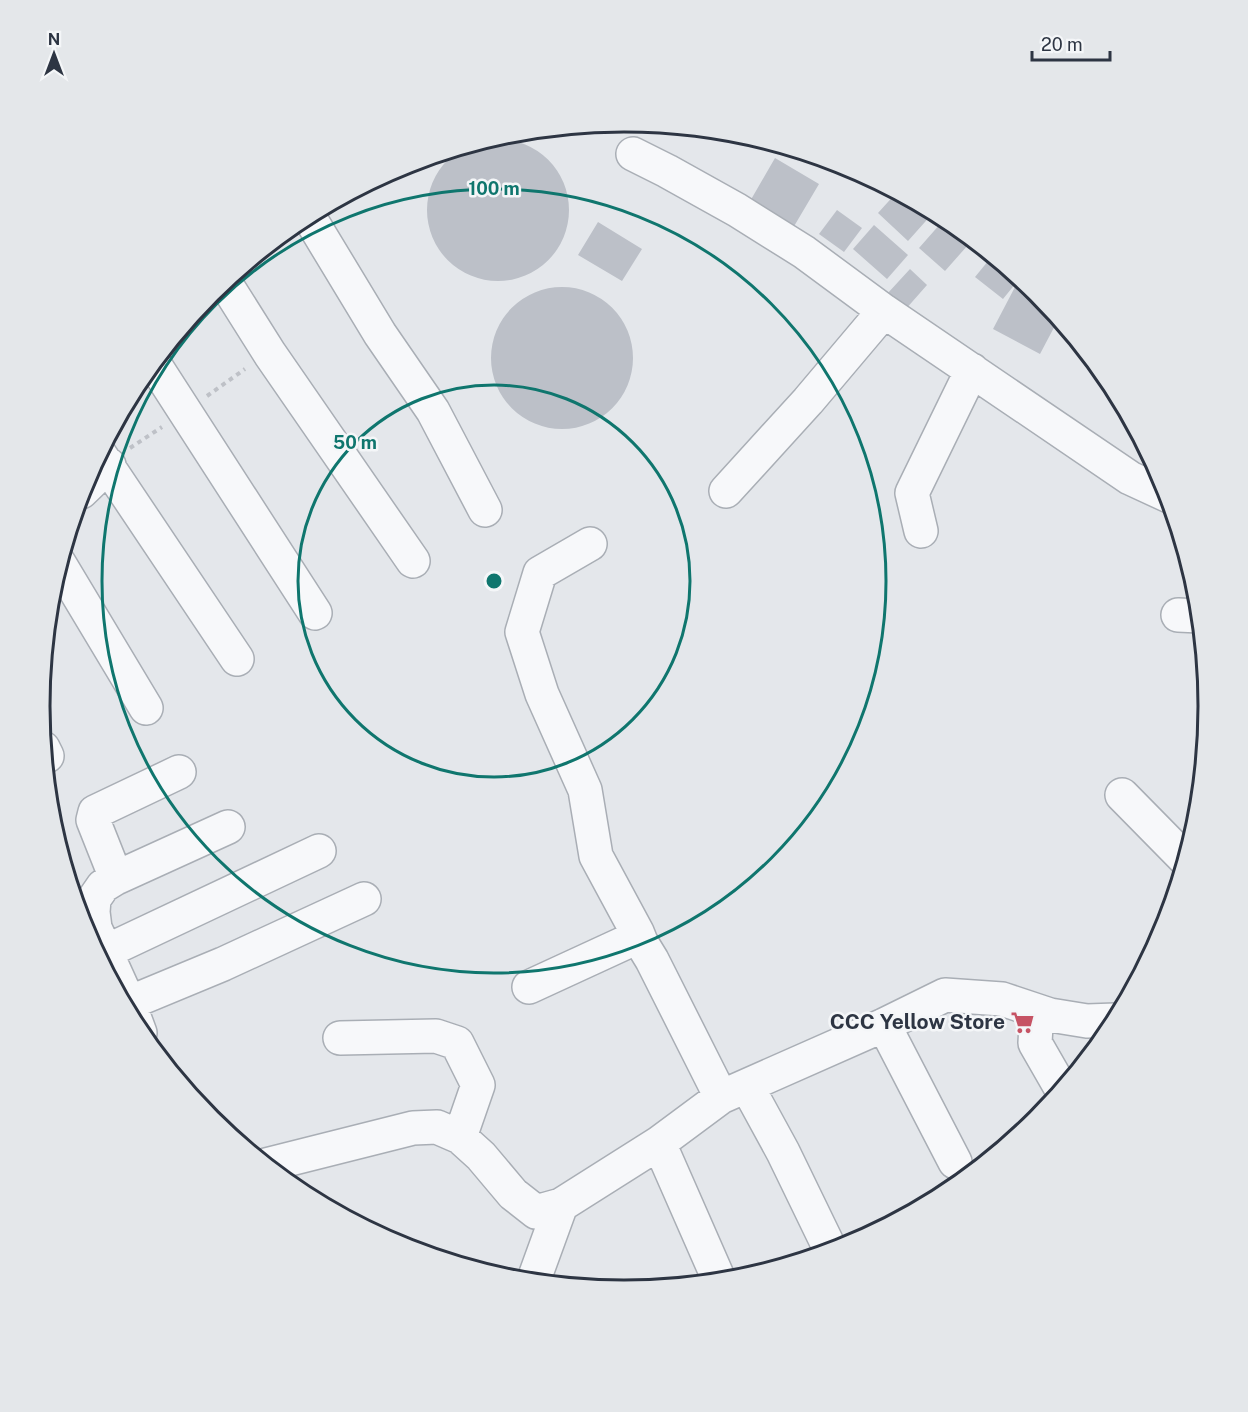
<svg xmlns="http://www.w3.org/2000/svg" width="1248" height="1412" font-family="'Public Sans',sans-serif">
	<style>
		.building { fill: #bcc0c8 }
		.lines { fill: none; stroke-linecap: round; stroke-linejoin: round }
		.minor-casing { stroke: #a9aeb5; stroke-width: 36 }
		.path { stroke: #bec1c7; stroke-width: 4; stroke-dasharray: 4.5 4.5; stroke-linecap: butt }
		.minor { stroke: #f7f8fa; stroke-width: 33 }
		.ring { fill: none; stroke: #0f766e; stroke-width: 3 }
		.labels { text-anchor: middle; stroke-width: 5; stroke-linejoin: round; paint-order: stroke }
		.poi-label { font-size: 21px; font-weight: bold; fill: #2d3543; stroke: #f4f6f8; text-anchor: end }
		.rim { fill: none; stroke: #2d3543; stroke-width: 3 }
		.centre { fill: #0f766e; stroke: #f4f6f8; stroke-width: 3 }
		.ring-label { font-size: 18px; text-anchor: middle; font-weight: bold; fill: #0f766e; stroke: #f4f6f8; stroke-width: 5; stroke-linejoin: round; paint-order: stroke }
	</style>
	<rect width="100%" height="100%" fill="#e4e7eb"/>
	<path class="building" d="M427 210a71 71 0 1 1 142 0a71 71 0 1 1-142 0Z
		M775,158L819,184L793,228L749,203Z
		M897,192L928,208L933,213L908,241L878,213Z
		M837,210L862,228L844,252L819,234Z
		M598,222L642,249L622,281L578,255Z
		M941,223L968,245L945,271L919,248Z
		M874,225L908,255L887,279L853,249Z
		M993,255L1020,278L1003,299L975,277Z
		M910,269L927,285L905,310L887,294Z
		M1015,287L1047,304L1059,318L1040,354L993,329Z
		M491 358a71 71 0 1 1 142 0a71 71 0 1 1-142 0Z"/>
	<g class="lines">
		<defs>
			<path id="minor" d="M633,154L667,171L737,210L804,252L884,311L1130,478L1169,496
				M308,215L380,334L433,411L485,510
				M224,281L270,354L413,561
				M153,362L315,613
				M99,453L237,659
				M726,491L808,401L884,311
				M81,492L109,465
				M921,531L912,493L972,370
				M590,544L540,573L522,632L542,694L585,790L596,856L637,932L641,942
				M59,563L146,708
				M1178,615L1200,616
				M43,748L47,756
				M1122,795L1186,860
				M116,878L93,820L95,812L179,772
				M107,951L319,851
				M529,987L631,940L641,942L652,960L721,1097
				M129,1003L223,964L364,899
				M1041,1012L1036,1025L1035,1043L1062,1090
				M884,1025L955,1162
				M140,1033L129,1003L95,928L93,912L94,899L103,886L116,878L228,827
				M340,1038L436,1036L457,1043L478,1085L460,1137
				M747,1086L783,1152L831,1251
				M659,1143L720,1282
				M266,1165L413,1128L437,1127L460,1137L481,1156L513,1194L536,1212L561,1205L659,1143L721,1097L884,1025L945,995L1002,999L1050,1015L1087,1021L1116,1020
				M533,1282L561,1205"/>
		</defs>
		<use href="#minor" class="minor-casing"/>
		<path class="path" d="M207,396L245,369
			M130,448L162,427"/>
		<use href="#minor" class="minor"/>
	</g>
	<g class="ring">
		<circle cx="494" cy="581" r="196"/>
		<circle cx="494" cy="581" r="392"/>
	</g>
	<defs>
		<symbol id="supermarket-bare" viewBox="-9 -9 18 18"><path d="M-6-5.5h2.5l.6 2H6L4.5 2H-2.5L-4.4-4H-6ZM-1.5 3.2a1.3 1.3 0 1 0 .1 0ZM3 3.2a1.3 1.3 0 1 0 .1 0Z" fill="#c65364" stroke="#f4f6f8" stroke-width="2.5" paint-order="stroke"/></symbol>
	</defs>
	<g fill-rule="evenodd">
		<use href="#supermarket-bare" x="1006" y="1006" width="33" height="33"/>
	</g>
	<g class="labels">
		<g class="poi-label">
			<text x="1005" y="1029">CCC Yellow Store</text>
		</g>
	</g>
	<path d="M0 0H1248V1412H0ZM50 706a574 574 0 1 1 1148 0a574 574 0 1 1-1148 0Z" fill="#e4e7ea" fill-rule="evenodd"/>
	<path class="rim" d="M50 706a574 574 0 1 1 1148 0a574 574 0 1 1-1148 0Z"/>
	<circle cx="494" cy="581" r="9" class="centre"/>
	<g class="ring-label">
		<text x="494" y="195">100 m</text>
		<text x="355" y="449">50 m</text>
	</g>
	<g transform="translate(54 54)" stroke="#f4f6f8" stroke-width="4.5" paint-order="stroke">
	<path d="M0-4.5L10 22L0 15L-10 22Z" fill="#2d3543"/>
	<text y="-9" font-size="16" font-weight="bold" text-anchor="middle" fill="#2d3543">N</text>
	</g>
	<path d="M1032 51v9h78v-9" fill="none" stroke="#2d3543" stroke-width="3"/>
	<text x="1041" y="51" font-size="18" fill="#2d3543" stroke="#f4f6f8" stroke-width="4.5" paint-order="stroke">20 m</text>
</svg>
